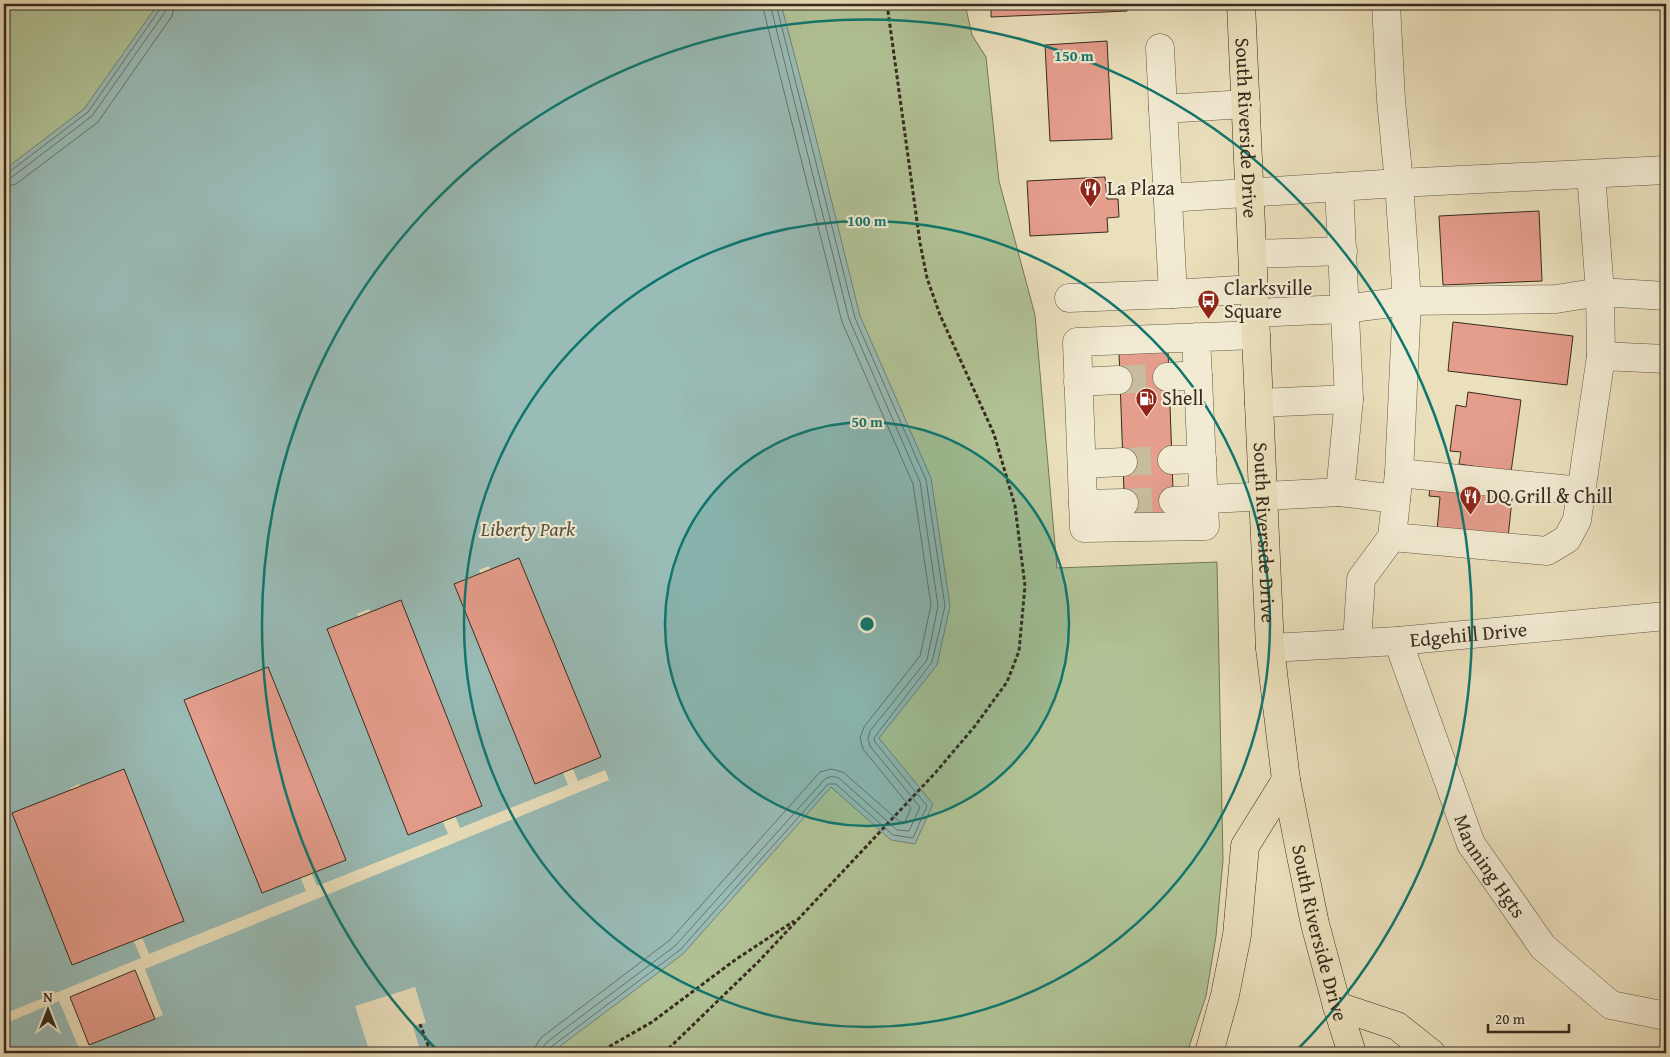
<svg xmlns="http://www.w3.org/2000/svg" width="1670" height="1057" font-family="'Gentium Book Plus',serif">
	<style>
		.green { fill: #b1c396; stroke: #74775a }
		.water { fill: #99bcb7; stroke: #72827a }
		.pier { fill: #ebe0bc }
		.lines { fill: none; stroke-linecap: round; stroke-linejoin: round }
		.shore { stroke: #68746b; stroke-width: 1 }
		.building { fill: #e59d8c; stroke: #372b1f }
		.minor-tunnel { stroke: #c7bc9d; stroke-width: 28; stroke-dasharray: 28 14; stroke-linecap: butt }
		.minor-casing { stroke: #645846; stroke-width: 29 }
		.highway-casing { stroke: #372b1f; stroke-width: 29 }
		.path { stroke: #372b1f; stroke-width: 3; stroke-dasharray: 4 2.5; stroke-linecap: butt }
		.minor { stroke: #f2ebd3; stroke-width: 28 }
		.highway { stroke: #ebe0bc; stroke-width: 28 }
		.ring { fill: none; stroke: #0f766e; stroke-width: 2.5 }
		.labels { text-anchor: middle; stroke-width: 4.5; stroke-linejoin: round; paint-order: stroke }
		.street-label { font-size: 20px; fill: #372b1f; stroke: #f2ebd3 }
		.poi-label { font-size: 20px; fill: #372b1f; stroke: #f2ebd3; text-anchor: start }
		.park-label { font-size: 20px; font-style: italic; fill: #56513d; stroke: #f2ebd3 }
		.centre { fill: #0f766e; stroke: #f2ebd3; stroke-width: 2.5 }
		.ring-label { font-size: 15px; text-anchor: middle; font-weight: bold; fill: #0f766e; stroke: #f2ebd3; stroke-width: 4.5; stroke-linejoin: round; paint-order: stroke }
	</style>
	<rect width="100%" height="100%" fill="#ebe0bc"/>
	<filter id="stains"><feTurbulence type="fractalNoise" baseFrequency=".004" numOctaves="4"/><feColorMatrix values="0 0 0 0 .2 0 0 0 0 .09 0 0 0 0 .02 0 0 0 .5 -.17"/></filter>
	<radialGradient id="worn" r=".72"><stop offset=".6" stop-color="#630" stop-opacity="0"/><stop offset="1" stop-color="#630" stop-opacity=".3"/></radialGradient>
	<path class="green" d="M4,4H965L972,35L986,57L999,181L1035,315L1057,568L1217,562L1223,860L1216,936L1206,996L1187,1053H4Z"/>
	<path class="water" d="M158,4H781L812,122L860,316L931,478L950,606L937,665L879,738L933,804L915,844L891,840L831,787L683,954L551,1053H4V170L84,109Z"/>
	<path class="pier" d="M489,566L578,781L605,770L609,780L145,969L163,1015L90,1045L93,1053H81L59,1001L4,1024V1014L141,958L70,788L79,784L149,954L306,891L220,685L232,680L317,886L448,834L357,614L369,609L460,828L568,785L479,570Z
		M415,987L426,1023L413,1026L419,1047L402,1053H370L355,1006Z"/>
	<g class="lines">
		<path class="shore" d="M4,173L9,172L88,112L160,9L161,4
			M4,179L12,177L92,116L165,12L168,4
			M4,187L16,184L98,122L172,16L175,4
			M535,1053L536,1045L542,1037L670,940L820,772L831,769L843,772L900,822H905L911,808L863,749L860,738L864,727L920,656L931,605L913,484L842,322L762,4
			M542,1053L543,1047L547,1042L675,946L825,779L832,776L839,778L897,830L909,831L920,807L870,746L868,739L870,731L927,660L938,606L920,482L849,319L770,4
			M548,1053L551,1047L680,950L828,784H836L893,835L913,838L927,806L875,742L874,738L932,662L945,606L926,480L855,318L776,4"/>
	</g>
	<path class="building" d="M991,4H1127V11L991,17Z
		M1107,41L1112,139L1050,141L1045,45Z
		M1105,177L1107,199H1118L1119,217L1107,218L1108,232L1030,236L1027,181Z
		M1539,211L1542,281L1443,285L1439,216Z
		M1453,322L1573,336L1567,385L1448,371Z
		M1168,350L1174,518L1125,520L1119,352Z
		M1468,392L1521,400L1511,472L1459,464L1461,452L1450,451L1456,405L1466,407Z
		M1431,481L1513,489L1508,538L1437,531L1440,497L1429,496Z
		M519,558L601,757L535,784L454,584Z
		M401,600L482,806L408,835L327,629Z
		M268,667L346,860L262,893L184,700Z
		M124,769L184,921L72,965L12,813Z
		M135,970L155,1019L89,1045L70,997Z"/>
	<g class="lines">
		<path class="minor-tunnel" d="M1118,380L1167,377
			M1123,462L1172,460
			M1124,503L1173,501"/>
		<defs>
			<g id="minor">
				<path d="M1160,48L1163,109"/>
				<path d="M1246,104L1163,109L1173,294L1254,289"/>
				<path d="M1591,174L1600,292L1601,356"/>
				<path d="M1339,187L1349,399L1340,492L1396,499"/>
				<path d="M1168,198L1399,183L1666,170"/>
				<path d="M1253,254L1343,251"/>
				<path d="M1069,298L1173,294"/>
				<path d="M1255,313L1344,309L1407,301L1556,299L1600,292L1666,296"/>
				<path d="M1196,337L1205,526L1084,528L1077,342L1256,335"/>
				<path d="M1167,377L1198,375"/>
				<path d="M1078,382L1118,380"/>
				<path d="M1259,403L1349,399"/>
				<path d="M1172,460L1202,459"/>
				<path d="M1082,464L1123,462"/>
				<path d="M1399,473L1582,491"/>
				<path d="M1173,501L1340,492"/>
				<path d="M1083,504L1124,503"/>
				<path d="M1392,537L1547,551L1567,539L1577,520L1601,356L1666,359"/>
				<path id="s1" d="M1398,641L1471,844L1543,947L1611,1005L1666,1016"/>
				<path d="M1357,643L1361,579L1392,537L1399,473L1407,301L1399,183L1391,100L1386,4"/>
				<path id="s2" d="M1270,648L1398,641L1666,616"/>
			</g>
			<g id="highway">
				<path id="s3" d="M1241,4L1270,648L1286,780L1301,856L1315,924L1337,1006L1352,1053"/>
				<path d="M1337,1006L1397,1026L1431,1053"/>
				<path d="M1209,1053L1225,995L1237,935L1245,846L1286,780"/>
			</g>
		</defs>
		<use href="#minor" class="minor-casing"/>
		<use href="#highway" class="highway-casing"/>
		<path class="path" d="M420,1024L431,1053
			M598,1053L652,1022L735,960L794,921
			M664,1053L759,961L936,772L975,726L1007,682L1019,651L1025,586L1015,506L994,434L940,315L927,278L920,243L887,4"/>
		<use href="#minor" class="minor"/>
		<use href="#highway" class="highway"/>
	</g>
	<circle cx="867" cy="624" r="202" fill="#0f766e" fill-opacity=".12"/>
	<g class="ring">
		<circle cx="867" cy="624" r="202"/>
		<circle cx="867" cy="624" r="403"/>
		<path d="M439 1052A605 605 0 1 1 1295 1052"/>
	</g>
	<defs>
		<symbol id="restaurant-pin" viewBox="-11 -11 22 30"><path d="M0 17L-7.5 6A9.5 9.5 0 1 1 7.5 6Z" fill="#8f2418" stroke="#f2ebd3"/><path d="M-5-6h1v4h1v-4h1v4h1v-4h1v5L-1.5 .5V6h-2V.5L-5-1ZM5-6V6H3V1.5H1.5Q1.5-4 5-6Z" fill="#fff"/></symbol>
		<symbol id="bus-pin" viewBox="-11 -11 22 30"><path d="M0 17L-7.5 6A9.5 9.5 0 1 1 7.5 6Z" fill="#8f2418" stroke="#f2ebd3"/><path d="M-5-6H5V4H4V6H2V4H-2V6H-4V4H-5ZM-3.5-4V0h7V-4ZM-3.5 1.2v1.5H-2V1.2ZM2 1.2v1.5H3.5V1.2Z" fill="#fff"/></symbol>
		<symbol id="fuel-pin" viewBox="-11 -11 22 30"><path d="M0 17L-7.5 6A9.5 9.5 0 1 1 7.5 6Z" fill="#8f2418" stroke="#f2ebd3"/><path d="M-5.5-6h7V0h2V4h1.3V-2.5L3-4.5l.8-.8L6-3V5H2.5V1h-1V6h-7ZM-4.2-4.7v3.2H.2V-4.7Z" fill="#fff"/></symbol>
	</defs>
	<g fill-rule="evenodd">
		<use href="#restaurant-pin" x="1078" y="176" width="25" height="34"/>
		<use href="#bus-pin" x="1196" y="288" width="25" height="34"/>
		<use href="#fuel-pin" x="1134" y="386" width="25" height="34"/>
		<use href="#restaurant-pin" x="1458" y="484" width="25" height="34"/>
	</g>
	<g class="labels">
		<g class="street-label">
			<text dy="7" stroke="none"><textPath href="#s3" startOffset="124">South Riverside Drive</textPath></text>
			<text dy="7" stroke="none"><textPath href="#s3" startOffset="529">South Riverside Drive</textPath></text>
			<text dy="7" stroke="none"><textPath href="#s2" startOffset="199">Edgehill Drive</textPath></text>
			<text dy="7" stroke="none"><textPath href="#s1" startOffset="244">Manning Hgts</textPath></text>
			<text dy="7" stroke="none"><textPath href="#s3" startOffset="934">South Riverside Drive</textPath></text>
		</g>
		<g class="poi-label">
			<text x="1107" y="195">La Plaza</text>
			<text x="1224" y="295">Clarksville<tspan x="1224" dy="23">Square</tspan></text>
			<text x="1162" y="405">Shell</text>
			<text x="1486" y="503">DQ Grill &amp; Chill</text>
		</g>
		<g class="park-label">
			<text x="528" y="536">Liberty Park</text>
		</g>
	</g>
	<circle cx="867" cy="624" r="8" class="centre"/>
	<g class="ring-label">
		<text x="1074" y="61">150 m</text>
		<text x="867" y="226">100 m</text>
		<text x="867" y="427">50 m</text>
	</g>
	<rect width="1670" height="1057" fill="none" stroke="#ebe0bc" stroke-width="20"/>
	<rect x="5" y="5" width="1660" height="1047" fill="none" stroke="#372b1f" stroke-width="2.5"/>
	<rect x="10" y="10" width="1650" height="1037" fill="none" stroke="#372b1f"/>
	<g transform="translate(48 1010)" stroke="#f2ebd3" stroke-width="4" paint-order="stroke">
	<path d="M0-4L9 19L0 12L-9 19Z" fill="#372b1f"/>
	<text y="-8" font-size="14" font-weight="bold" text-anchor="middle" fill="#372b1f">N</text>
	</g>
	<path d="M1488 1024v8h81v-8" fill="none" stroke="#372b1f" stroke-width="2.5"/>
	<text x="1495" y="1024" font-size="15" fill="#372b1f" stroke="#f2ebd3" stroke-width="4" paint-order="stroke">20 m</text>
	<rect width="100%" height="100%" filter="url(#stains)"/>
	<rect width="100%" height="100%" fill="url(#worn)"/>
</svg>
